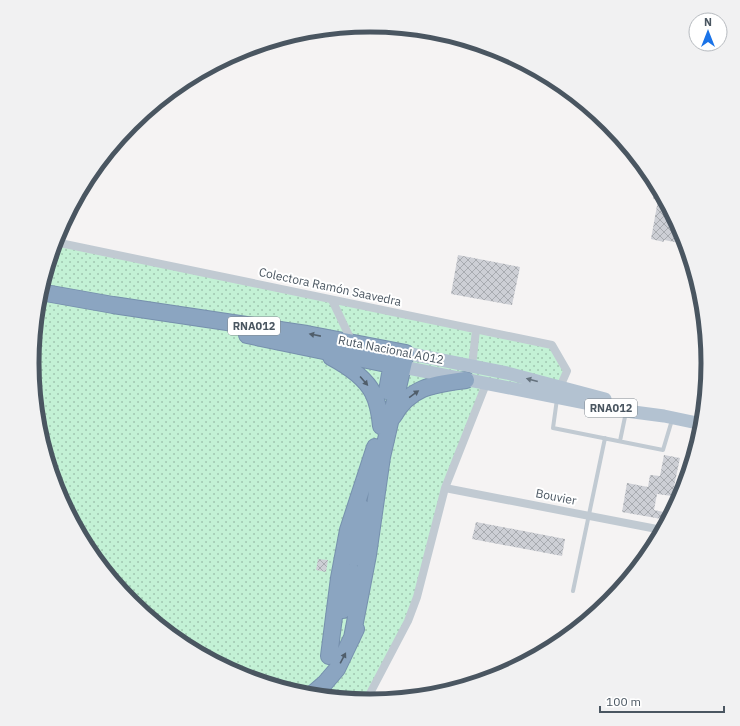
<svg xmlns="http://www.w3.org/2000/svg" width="740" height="726" font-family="'IBM Plex Sans',sans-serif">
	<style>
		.grass { fill: url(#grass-dots) }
		.building { fill: url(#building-cross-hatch) }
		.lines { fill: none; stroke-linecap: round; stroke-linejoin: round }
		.highway-casing { stroke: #7690ad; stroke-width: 18 }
		.lane { stroke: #c1cad2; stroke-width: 4 }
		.street { stroke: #c1cad2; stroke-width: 8 }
		.primary { stroke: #b3c2d1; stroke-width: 13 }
		.highway { stroke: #8ba5c1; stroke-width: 16 }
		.oneway { fill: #505e6b }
		.oneway2 { fill: #64717d }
		.labels { text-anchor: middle; stroke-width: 4; stroke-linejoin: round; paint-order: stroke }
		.shield { fill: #fff; stroke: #808990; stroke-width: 1 }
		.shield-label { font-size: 11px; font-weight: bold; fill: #4a5661 }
		.street-label { font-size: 12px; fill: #4a5661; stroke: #fff }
		.rim { fill: none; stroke: #4a5661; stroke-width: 5 }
	</style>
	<defs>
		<pattern id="grass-dots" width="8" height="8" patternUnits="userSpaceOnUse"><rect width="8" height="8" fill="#c3f1d5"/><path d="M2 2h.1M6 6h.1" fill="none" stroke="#a0c6b0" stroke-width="1.8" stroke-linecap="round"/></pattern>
		<pattern id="building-cross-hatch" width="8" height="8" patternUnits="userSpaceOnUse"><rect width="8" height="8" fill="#cdcfd5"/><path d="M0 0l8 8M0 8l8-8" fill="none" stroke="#a8abb0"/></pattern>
	</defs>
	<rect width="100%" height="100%" fill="#f5f3f3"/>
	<path class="grass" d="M55,242L552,345L567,371L560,387L486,384L445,488L417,596L366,701L304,694L240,675L182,644L131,602L89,551L58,492L38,429L32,363L39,297Z"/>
	<path class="building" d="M656,184L682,234L685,244L664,240V242L651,239L658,200L653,199Z
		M458,255L520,267L512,305L451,294Z
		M664,455L680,458L672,496L657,494L654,510L669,513L667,520L622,512L627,483L648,487L650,475L660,476Z
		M476,522L565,539L562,556L472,539Z
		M318,559L328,560L326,572L316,570Z"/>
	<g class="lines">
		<defs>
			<path id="highway" d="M40,292L113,305L307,334L406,353L382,457L368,555L352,638
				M247,335L401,367
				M331,357C346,365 365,377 373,393C378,403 380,415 381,426
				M387,391L394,351
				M393,417C410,386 435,384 466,380
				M355,558L360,532L362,508
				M343,610L348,594L352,572
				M329,656L339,578L348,530L375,447
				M311,695L325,683L337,669L356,629"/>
		</defs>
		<use href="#highway" class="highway-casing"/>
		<path class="lane" d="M557,399L553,428L663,450L672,420
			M620,441L626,412
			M573,591L605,438"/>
		<path class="street" d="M55,242L552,345L567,371L560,387
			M332,300L352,342
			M472,366L476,330
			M445,488L662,530
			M366,701L408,621L417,597L445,488L486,384"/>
		<path class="primary" d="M406,353L507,373L605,399
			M403,367L626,411L664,416L702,424"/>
		<use href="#highway" class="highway"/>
	</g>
	<defs><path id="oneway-solid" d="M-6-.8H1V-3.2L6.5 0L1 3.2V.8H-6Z"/></defs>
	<g class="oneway">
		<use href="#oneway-solid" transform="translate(315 335) rotate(-169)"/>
		<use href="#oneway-solid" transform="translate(364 381) rotate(49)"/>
		<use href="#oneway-solid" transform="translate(414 394) rotate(-36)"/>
		<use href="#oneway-solid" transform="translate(343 658) rotate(-62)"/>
	</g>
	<use class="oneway2" href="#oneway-solid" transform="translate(532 380) rotate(-165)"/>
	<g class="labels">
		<g class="shield">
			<rect x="228" y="317" width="52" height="18" rx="3"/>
			<rect x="585" y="399" width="52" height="18" rx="3"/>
		</g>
		<g class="shield-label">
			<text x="254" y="330">RNA012</text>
			<text x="611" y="412">RNA012</text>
		</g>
		<g class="street-label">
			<text transform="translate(330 287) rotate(12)" y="4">Colectora Ramón Saavedra</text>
			<text transform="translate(391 350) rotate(11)" y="4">Ruta Nacional A012</text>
			<text transform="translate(556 497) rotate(11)" y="4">Bouvier</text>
		</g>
	</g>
	<path d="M0 0H740V726H0ZM39 363a331 331 0 1 1 662 0a331 331 0 1 1-662 0Z" fill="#f1f1f2" fill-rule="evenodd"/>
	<path class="rim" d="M39 363a331 331 0 1 1 662 0a331 331 0 1 1-662 0Z"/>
	<g transform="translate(708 32)"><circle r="19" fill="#ffffff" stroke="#b7bbc0"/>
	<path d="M0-3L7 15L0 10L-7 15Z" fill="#1a73e8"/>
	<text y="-6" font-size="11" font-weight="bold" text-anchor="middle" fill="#4a5661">N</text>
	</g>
	<path d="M600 706v6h124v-6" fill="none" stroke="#4a5661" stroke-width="2"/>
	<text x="606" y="706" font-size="12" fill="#4a5661" stroke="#ffffff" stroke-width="3" paint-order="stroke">100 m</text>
</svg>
